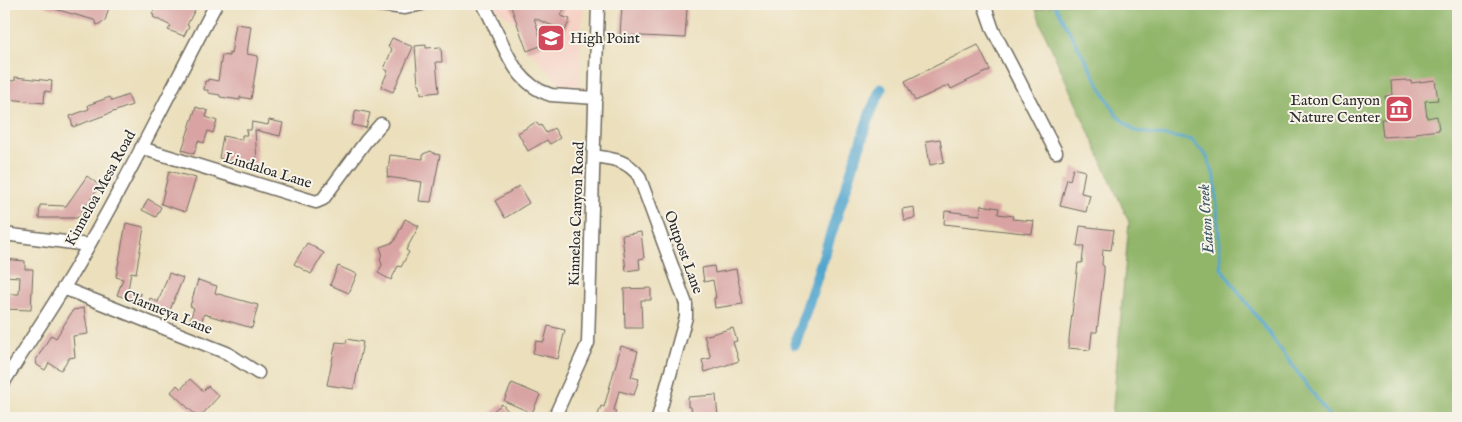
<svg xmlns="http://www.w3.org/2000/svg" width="1462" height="422" font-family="'IM FELL English',serif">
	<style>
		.built { fill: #f6d1c5 }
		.forest { fill: #91b66b; stroke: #5e704b }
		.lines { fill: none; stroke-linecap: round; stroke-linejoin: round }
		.stream { stroke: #52a6ce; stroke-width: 3 }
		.canal { stroke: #52a6ce; stroke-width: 11 }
		.building { fill: #d8a3a2 }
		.street-casing { stroke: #6e6a5e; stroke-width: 15 }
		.street { stroke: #fff; stroke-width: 12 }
		.labels { text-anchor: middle; stroke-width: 4; stroke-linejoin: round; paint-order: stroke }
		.poi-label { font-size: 15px; fill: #2b2b2b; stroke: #f7f3e8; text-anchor: start }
		.street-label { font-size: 15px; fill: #2b2b2b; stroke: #f7f3e8 }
		.water-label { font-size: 16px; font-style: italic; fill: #395664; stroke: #f7f3e8 }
	</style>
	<rect width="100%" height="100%" fill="#f7f3e8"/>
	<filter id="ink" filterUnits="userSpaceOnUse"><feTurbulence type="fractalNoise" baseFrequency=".02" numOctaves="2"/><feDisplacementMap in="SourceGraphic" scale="10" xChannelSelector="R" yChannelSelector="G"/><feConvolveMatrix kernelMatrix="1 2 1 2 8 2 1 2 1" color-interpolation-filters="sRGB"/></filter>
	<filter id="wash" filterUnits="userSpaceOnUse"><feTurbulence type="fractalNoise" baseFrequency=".0096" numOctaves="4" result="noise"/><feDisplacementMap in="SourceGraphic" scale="20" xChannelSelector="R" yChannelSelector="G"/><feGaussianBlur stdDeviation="1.12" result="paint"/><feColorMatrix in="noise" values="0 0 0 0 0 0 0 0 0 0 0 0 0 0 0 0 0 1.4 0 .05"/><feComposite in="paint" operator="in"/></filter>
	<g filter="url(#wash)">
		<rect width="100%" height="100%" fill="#ebdfbc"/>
		<path class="built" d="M489,4H585L581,30L579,87H564L525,46L517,23Z"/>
		<path class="forest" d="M1057,4H1458V418H1112L1129,222L1045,34L1036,10Z"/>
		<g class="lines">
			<path class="stream" d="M1054,4L1117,116L1135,131L1192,140L1207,157L1215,178L1221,268L1331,418"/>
			<path class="canal" d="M795,344L871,111L881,89"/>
		</g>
		<g id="blocks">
			<path class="building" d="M44,4H110L105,21L97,25L94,20L44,6Z
				M157,4H198L187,25L189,26L184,36L168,30L171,26L153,17L154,15L152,14Z
				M510,4H566L561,16L570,19L565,31L534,18L543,45L527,51Z
				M622,5L687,8L685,38L620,35Z
				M236,24L251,26L247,54L258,56L251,99L240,97V100L220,97V95L208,93V90H204L205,81H208V79L218,81L222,55L229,56V53L231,54Z
				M392,38L413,47L393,92L381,87L388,71L384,69L392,49L388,47Z
				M426,45V48L441,47L442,62H436L439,92L421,94L420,84H418L415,46Z
				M978,45L990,70L951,89L949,85L915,101L905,81Z
				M15,77L52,81L51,92L45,91L44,103L8,99L9,96H5L6,80L15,81Z
				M1406,80V81H1411V83L1435,80L1438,100L1425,101L1427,118L1437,116L1439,130L1415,133V135L1383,137L1381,119H1388L1385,96L1392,95L1391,81Z
				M128,95L132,105L73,127L70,116L89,109L88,105L110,97L112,101Z
				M196,107L208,111L206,117L217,121L213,133L208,131L204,143L198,141L194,154L182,150Z
				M356,110L370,113L366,128L352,125Z
				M269,120L283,123L280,136L255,130L257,163L243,164L219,158L223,136L242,140V135H247L246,130H251L252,122L268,125Z
				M536,122L539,126L541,125L546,133L554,128L560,138L550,144L547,140L528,151L518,133Z
				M940,139L944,162L930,165L926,141Z
				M431,151L435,154L440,155L431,202L419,201L422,182L387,177L390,155L423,159V154Z
				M1073,168L1085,171L1081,193L1090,195L1086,212L1060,206L1067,179L1070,180Z
				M169,171L196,178L185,212L161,204Z
				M87,176L100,186L77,218H39L40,205L66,206Z
				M519,186L529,203L505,218L495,201Z
				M148,199L161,207L156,217L142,210Z
				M981,205L999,208L998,214L1013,216L1012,219L1034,221L1032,234L944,224L945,211L980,215Z
				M914,207L915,218L904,220L902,209Z
				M405,219L419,226L406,250L409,252L401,267L398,266L391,280L378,273L382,265L380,259L382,253L380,247L394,242Z
				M126,223L144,227L136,273L131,272L128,290L141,294L138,302L117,295L123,279L116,277Z
				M1080,226L1114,230L1111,250L1103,249L1102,265L1104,266V272L1097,332H1092L1090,350L1068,348L1078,263H1082L1084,246H1077Z
				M641,232L644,258L639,259L640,269L626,271L622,235Z
				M307,243L324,253L311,274L294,264Z
				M4,259L25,261V269H33L31,310L4,309V294H19L20,277L4,276Z
				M338,266L357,274L349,293L330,285Z
				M714,266L715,273L736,269L743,304L715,308L714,298H716L713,280L704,282L702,268Z
				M169,273L183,278L168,315L147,307L150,298L158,302Z
				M198,280L217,286L215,293L258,305L252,328L204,314L201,323L190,320L194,308L190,306Z
				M651,288V300H641L642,328H625L624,289Z
				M84,308L88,334L73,336L75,357L69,358L61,370L49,363L45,370L37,365L36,360L51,335L56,338L73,310Z
				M548,326L565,330L558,359L533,353L536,341L544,342Z
				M733,328L737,341L733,342L739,361L705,372L702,360L711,358L704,336Z
				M347,339L363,342L354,389L327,385L336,342L346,343Z
				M621,346L638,351L631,377L639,379L634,395L619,391L614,410L616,411L613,418H597L601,406L604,407Z
				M190,379L203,391L208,386L219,396L199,418L171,392L177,385L181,389Z
				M512,383L540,395L532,413L504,401Z
				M716,395L718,418H695V413H692L691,407H688V397Z
				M502,404L514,418H484Z"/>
		</g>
	</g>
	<g filter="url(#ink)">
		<use href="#blocks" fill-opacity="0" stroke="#6e6a5e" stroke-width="1"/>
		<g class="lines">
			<defs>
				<path id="street" d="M371,4L405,8L422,4
					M483,4C503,37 509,82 551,95L596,98
					M984,4L993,30L1056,152
					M141,148L316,202L323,199L366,141L381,124
					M594,156C613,159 627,160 639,176L686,304V317L658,418
					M4,234L88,245
					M63,288L227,353L258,373
					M4,382C23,351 44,320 63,289C119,197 166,99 216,4
					M554,418L588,343L598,4"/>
			</defs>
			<use href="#street" class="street-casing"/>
			<use href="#street" class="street"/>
		</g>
	</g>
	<defs>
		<symbol id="school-square" viewBox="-11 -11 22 22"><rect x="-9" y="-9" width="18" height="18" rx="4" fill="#d1495b" stroke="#f7f3e8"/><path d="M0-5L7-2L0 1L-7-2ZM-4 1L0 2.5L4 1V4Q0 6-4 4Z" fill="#fff"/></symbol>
		<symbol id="museum-square" viewBox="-11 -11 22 22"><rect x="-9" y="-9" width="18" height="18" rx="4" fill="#d1495b" stroke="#f7f3e8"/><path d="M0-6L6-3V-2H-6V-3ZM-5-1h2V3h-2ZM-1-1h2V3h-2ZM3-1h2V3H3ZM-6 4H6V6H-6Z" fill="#fff"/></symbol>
	</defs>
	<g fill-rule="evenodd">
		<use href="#school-square" x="535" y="22" width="32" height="32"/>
		<use href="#museum-square" x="1383" y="93" width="32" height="32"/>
	</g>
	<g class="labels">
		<g class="poi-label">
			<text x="570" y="43">High Point</text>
			<text x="1380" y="105" text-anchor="end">Eaton Canyon<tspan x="1380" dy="17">Nature Center</tspan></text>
		</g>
		<g class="street-label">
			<text transform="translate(268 170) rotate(17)" y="5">Lindaloa Lane</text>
			<text transform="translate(100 188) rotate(-61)" y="5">Kinneloa Mesa Road</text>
			<text transform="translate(576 214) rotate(-88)" y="5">Kinneloa Canyon Road</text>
			<text transform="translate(684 252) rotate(70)" y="5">Outpost Lane</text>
			<text transform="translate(168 312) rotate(22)" y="5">Clarmeya Lane</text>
		</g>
		<g class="water-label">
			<text transform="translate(1205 219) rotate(-94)" y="6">Eaton Creek</text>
		</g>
	</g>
	<rect width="1462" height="422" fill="none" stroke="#f7f3e8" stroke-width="20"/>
</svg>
